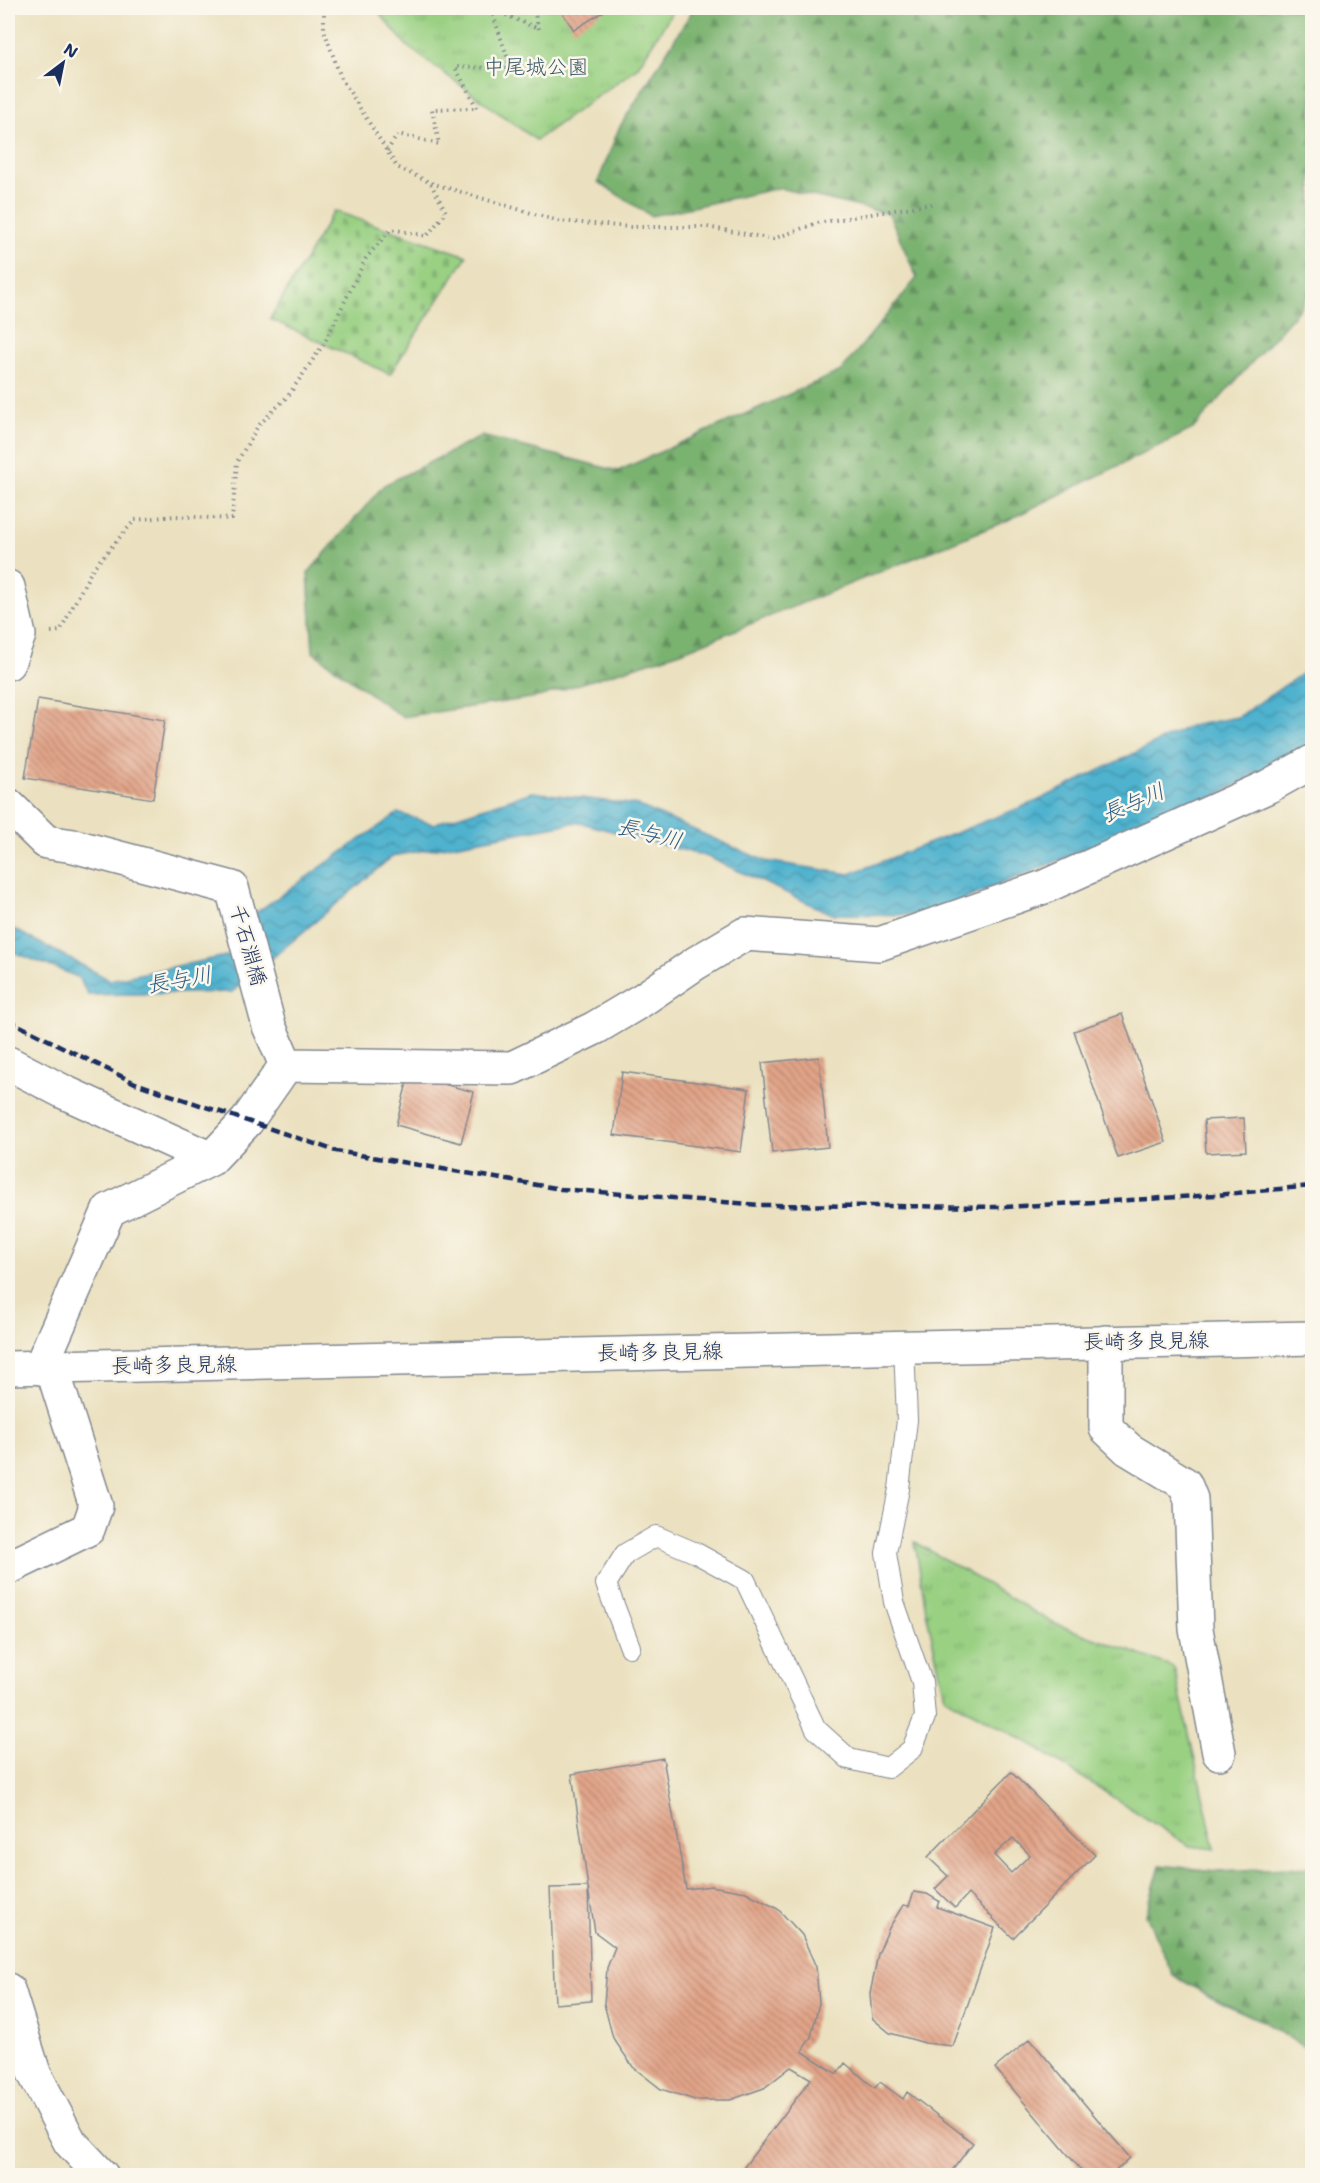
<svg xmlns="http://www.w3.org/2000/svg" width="1320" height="2183" font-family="'Shantell Sans','Klee One',sans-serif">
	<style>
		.grass { fill: url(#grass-tufts); stroke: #5a8070; stroke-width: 1.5 }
		.forest { fill: url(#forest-firs); stroke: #4a7067; stroke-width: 1.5 }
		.cemetery { fill: url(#cemetery-stones); stroke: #5a8070; stroke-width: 1.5 }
		.water { fill: url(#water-waves); stroke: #357096; stroke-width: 1.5 }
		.building { fill: url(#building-back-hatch); fill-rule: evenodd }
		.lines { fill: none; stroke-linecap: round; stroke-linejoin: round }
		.service-casing { stroke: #83888f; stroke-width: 22 }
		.minor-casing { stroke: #83888f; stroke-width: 36 }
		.tertiary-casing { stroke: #83888f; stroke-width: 36 }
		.primary-casing { stroke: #83888f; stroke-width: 36 }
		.path { stroke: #83888f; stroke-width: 4; stroke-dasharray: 1.5 4.5; stroke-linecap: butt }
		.service { stroke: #fff; stroke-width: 20 }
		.minor { stroke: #fff; stroke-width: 33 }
		.tertiary { stroke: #fff; stroke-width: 33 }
		.primary { stroke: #fff; stroke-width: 33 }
		.rail { stroke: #1b2f5e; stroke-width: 4.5; stroke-dasharray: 9 4.5; stroke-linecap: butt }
		.labels { text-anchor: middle; stroke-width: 5; stroke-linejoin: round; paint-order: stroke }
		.park-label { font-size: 21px; fill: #3a5767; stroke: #fbf7ec }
		.street-label { font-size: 21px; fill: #1b2f5e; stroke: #fbf7ec }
		.water-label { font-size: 22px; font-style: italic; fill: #2d5d85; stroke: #fbf7ec }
	</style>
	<defs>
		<pattern id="grass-tufts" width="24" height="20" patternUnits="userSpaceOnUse" patternTransform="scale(1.5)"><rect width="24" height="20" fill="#99d082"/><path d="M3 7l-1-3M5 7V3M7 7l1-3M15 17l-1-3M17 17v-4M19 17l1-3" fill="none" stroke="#83b373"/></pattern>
		<pattern id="forest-firs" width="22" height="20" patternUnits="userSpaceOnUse" patternTransform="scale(1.5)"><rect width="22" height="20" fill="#7ab270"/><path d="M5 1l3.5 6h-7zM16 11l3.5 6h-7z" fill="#63915f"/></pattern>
		<pattern id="cemetery-stones" width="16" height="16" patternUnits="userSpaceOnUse" patternTransform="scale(1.5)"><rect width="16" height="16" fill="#99d082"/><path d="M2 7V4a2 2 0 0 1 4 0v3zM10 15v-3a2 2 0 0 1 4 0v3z" fill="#83b373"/></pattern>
		<pattern id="water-waves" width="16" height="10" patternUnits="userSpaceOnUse" patternTransform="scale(1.5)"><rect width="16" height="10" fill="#4fb2ce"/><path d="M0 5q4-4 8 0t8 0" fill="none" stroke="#4191aa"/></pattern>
		<pattern id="building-back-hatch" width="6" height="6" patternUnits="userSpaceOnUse" patternTransform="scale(1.5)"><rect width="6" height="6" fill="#e2a488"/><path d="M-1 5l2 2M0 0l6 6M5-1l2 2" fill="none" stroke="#b68672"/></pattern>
	</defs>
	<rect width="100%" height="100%" fill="#fbf7ec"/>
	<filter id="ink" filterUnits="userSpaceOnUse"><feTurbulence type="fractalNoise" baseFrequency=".0167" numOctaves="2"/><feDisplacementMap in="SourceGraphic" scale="12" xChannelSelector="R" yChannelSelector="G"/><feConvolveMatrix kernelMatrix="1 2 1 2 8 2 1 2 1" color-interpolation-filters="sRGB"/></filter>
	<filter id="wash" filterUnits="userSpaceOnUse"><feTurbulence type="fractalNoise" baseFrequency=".008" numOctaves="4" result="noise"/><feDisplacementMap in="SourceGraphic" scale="24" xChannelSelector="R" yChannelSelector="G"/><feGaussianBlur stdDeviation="1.35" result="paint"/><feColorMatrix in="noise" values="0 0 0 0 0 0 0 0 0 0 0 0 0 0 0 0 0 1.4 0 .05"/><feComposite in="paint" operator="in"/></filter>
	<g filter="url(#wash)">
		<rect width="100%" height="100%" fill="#ebe1c0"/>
		<path class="grass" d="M375,8H675L637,68L536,140L408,47Z
			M915,1542L1053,1623L1174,1667L1215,1849L1189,1846L1029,1743L945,1697L926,1611Z"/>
		<path class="forest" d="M694,8H1312V288L1300,308L1193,429L1006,521L681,652L538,697L402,717L313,652L308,573L384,485L482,436L618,471L841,371L917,278L889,214L779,188L651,216L598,182L619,128Z
			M1160,1865L1216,1871L1312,1867V2048L1307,2049L1262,2021L1212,1998L1173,1975L1146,1915Z"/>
		<path class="cemetery" d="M334,211L467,256L390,374L270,319Z"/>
		<path class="water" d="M1312,667V741L1222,793L926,915L832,914L708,857L578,822L393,856L232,992L88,995L78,977L8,950V926L110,980L231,955L247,919L398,813L433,824L532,792L637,805L765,861L850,874L1037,801L1190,726L1238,717Z"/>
		<g id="blocks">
			<path class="building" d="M559,8H609L574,30Z
				M38,699L165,720L153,799L25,778Z
				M1122,1014L1166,1142L1118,1158L1074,1031Z
				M819,1057L828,1147L772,1153L762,1063Z
				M622,1072L749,1089L741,1152L614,1135Z
				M409,1075L474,1092L461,1143L396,1125Z
				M1244,1118L1246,1151L1206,1153L1204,1120Z
				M663,1758L686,1889L711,1886L746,1892L778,1909L802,1935L816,1967L819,2003L811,2037L802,2051L837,2074L845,2063L875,2088L880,2082L903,2099L907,2092L973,2143L948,2176H737L811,2079L791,2067L764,2088L730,2100H695L661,2089L633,2067L613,2038L604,2004L607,1968L615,1947L595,1932L588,1887L591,2001L555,2004L550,1888L588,1887L572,1774Z
				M1011,1772L1095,1855L1013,1938L968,1894L955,1908L935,1889L948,1876L928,1857ZM1013,1838L1030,1855L1011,1873L994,1855Z
				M914,1892L927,1894L939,1901L937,1907L995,1928L953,2046L925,2043L890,2033L872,2018L870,1994L878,1954L889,1928L903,1905L909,1906Z
				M1030,2039L1130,2158L1110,2176H1086L995,2068Z"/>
		</g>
	</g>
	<g filter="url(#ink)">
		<use href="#blocks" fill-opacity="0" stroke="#83888f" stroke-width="1.5"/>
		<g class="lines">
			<defs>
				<path id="service" d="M630,1647L606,1584L625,1554L656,1536L696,1553L745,1580L816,1729L849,1759L888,1768L912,1749L925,1717L922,1682L894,1602L886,1553L899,1489L907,1420L904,1346"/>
				<path id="minor" d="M8,587L19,635L8,663
					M8,805L46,842L74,846L232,888L269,1026L286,1065
					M8,1063L64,1092L211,1159
					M286,1065L512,1068L595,1028L642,1000L696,963L745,934L879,944L1044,887L1269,786L1312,762
					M1106,1342V1428L1128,1449L1185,1484L1191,1499L1196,1629L1219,1753
					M40,1368L109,1210L211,1159L247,1121L286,1065
					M8,1568L88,1529L96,1506L52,1368"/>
				<path id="tertiary" d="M8,1990L34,2073L70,2142L102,2176"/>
				<path id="primary" d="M8,1368L1312,1338"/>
			</defs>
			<use href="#service" class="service-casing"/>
			<use href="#minor" class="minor-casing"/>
			<use href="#tertiary" class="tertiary-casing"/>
			<use href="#primary" class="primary-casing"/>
			<path class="path" d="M324,8V30L341,78L397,167L431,183L558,221L631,227H707L773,239L817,223L936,203
				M387,151L398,134L439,144L432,109L477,108L455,67L511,68L491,9L539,29L533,8
				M51,632L60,631L93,568L135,520L175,516L232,519L237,462L258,426L288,396L325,342L366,258L391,229L427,236L446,212L431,184"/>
			<use href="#service" class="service"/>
			<use href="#minor" class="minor"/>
			<use href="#tertiary" class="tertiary"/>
			<use href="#primary" class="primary"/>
			<path class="rail" d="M8,1020L135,1083L336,1151L561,1189L761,1205L1006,1207L1216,1195L1312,1186"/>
		</g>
	</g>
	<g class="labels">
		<g class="park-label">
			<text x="536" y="74">中尾城公園</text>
		</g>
		<g class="street-label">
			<text transform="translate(248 945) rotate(74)" y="7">千石淵橋</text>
			<text transform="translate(1146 1341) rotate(-1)" y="7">長崎多良見線</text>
			<text transform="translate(660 1352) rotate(-1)" y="7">長崎多良見線</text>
			<text transform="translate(174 1365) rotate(-1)" y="7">長崎多良見線</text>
		</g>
		<g class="water-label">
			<text transform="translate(1133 802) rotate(-23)" y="8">長与川</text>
			<text transform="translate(650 833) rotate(14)" y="8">長与川</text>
			<text transform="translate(179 979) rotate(-10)" y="8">長与川</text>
		</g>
	</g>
	<rect width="1320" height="2183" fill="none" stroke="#fbf7ec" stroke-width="30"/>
	<g transform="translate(63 63) rotate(32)" stroke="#fbf7ec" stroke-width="4.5" paint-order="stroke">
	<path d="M0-4.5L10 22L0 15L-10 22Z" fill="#1b2f5e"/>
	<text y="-9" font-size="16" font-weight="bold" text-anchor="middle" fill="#1b2f5e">N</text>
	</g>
</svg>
